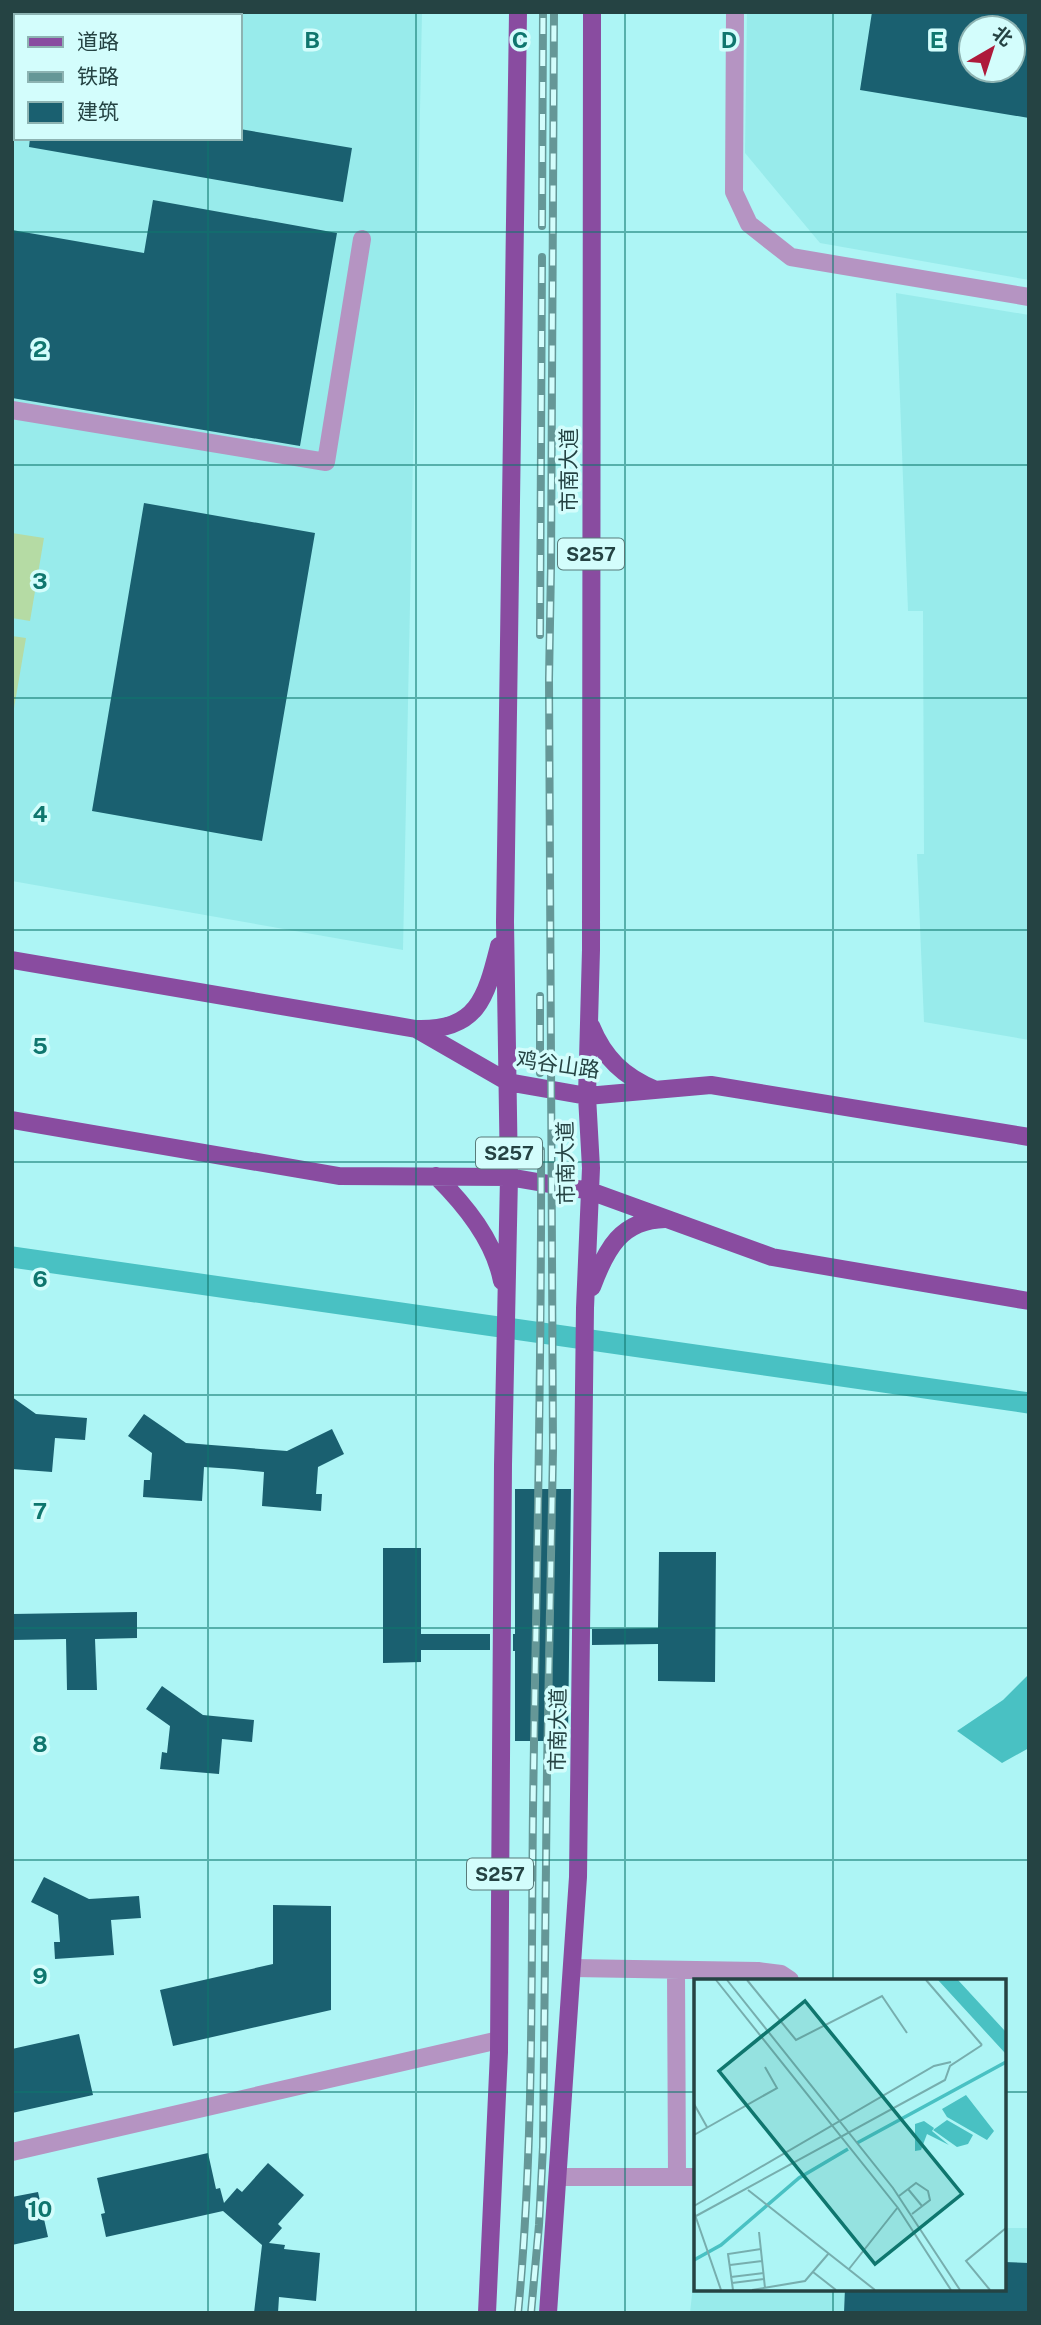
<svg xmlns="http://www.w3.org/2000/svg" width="1041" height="2325" font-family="'Public Sans','Noto Sans SC',sans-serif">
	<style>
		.built { fill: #98ebeb; fill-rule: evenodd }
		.green { fill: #b5dba4 }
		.water { fill: #49c1c3 }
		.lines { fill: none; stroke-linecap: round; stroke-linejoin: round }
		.canal { stroke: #49c1c3; stroke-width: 21 }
		.building { fill: #1a6070; fill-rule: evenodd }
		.minor { stroke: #b594c2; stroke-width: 18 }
		.major { stroke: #894ca0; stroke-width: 18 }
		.rail-casing { stroke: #659797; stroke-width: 8 }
		.rail { stroke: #d3fdfc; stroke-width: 5; stroke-dasharray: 16; stroke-linecap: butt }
		.grid { fill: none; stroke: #0f766e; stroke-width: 2; stroke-opacity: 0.55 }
		.labels { text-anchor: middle; stroke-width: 7; stroke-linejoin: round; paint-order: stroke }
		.shield { fill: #d3fdfc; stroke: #597b7a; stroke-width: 2 }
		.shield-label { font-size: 19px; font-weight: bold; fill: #254343 }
		.street-label { font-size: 21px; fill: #254343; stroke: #d3fdfc }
		.inset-river { fill: none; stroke: #49c1c3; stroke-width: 3.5 }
		.inset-road { fill: none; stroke: #77aeae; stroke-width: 2 }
		.view { fill: #0f766e; fill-opacity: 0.15; stroke: #0f766e; stroke-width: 3.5 }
		.inset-edge { fill: none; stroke: #254343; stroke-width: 3.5 }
		.grid-label { font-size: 23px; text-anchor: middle; font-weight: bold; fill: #0f766e; stroke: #d3fdfc; stroke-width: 7; stroke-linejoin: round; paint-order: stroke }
	</style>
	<rect width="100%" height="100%" fill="#adf5f5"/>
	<path class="built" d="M12,12H422L403,950L12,881ZM16,16H240V138H16Z
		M747,12H1029V280L820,243L745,153ZM971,28H1013V70H971Z
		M896,293L1029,315V1040L924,1022L917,854H924L923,611H908Z
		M1004,2228H1029V2313H690L696,2258V2288H1004Z"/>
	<path class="green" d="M12,533L44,538L30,621L12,618Z
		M12,636L26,638L12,720Z"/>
	<path class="water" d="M1029,1674V1748L1002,1763L957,1731L1003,1700Z"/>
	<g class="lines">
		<path class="canal" d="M12,1257L1029,1403"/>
	</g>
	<path class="building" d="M872,12H1029V118L860,90ZM971,28H1013V70H971Z
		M240,129L352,148L343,202L29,147L30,138H240Z
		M153,200L337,233L300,446L12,398V230L144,253Z
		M144,503L315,533L262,841L92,811Z
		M12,1397L36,1414L87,1418L85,1440L55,1438L52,1472L12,1469Z
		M144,1414L186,1443L287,1451L332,1429L344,1454L318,1467L316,1494H322L321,1511L262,1506L264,1472L234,1469L204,1467L202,1501L143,1497L144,1480H150L152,1453L128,1436Z
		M515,1489H571L568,1741H515V1651H513V1634H515Z
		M383,1548H421V1634H490V1650H421V1662L383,1663Z
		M659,1552H716L715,1682L658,1681V1644L592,1645V1629L658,1628Z
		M137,1612V1638L95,1639L97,1690H67L66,1639L12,1640V1614Z
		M162,1686L203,1715L254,1720L252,1742L222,1739L219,1774L160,1769L162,1752L167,1753L170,1726L146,1709Z
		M44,1877L89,1899L139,1896L141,1918L111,1920L114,1955L55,1959L54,1942H60L58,1915L31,1902Z
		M273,1905L331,1906V2010L173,2046L160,1990L273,1964Z
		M79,2034L93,2095L12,2113V2049Z
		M208,2153L216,2189L220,2188L224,2203L237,2188L242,2192L268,2163L304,2195L278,2224L282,2228L269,2243L285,2245L284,2249L320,2253L316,2301L279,2297L278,2313H254L262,2245L223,2211L106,2237L101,2214L105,2213L97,2178Z
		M38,2192L48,2237L12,2245V2197Z
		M1004,2262L1029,2263V2313H844L845,2288H1004Z"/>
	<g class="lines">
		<path class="minor" d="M735,12L734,192L749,224L791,257L1029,297
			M12,410L326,462L362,239
			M572,1968L758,1971L781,1974L790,1980
			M676,1970L677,2177
			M12,2152L499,2040
			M558,2177H696"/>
		<path class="major" d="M12,960L416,1029L508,1082L587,1096L711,1085L1029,1137
			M591,1026C604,1058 624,1077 656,1090
			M416,1029C478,1031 486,997 499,946
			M12,1120L339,1176L509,1177L590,1191L772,1257L1029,1301
			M436,1176C465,1205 494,1240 502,1281
			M592,1287C606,1249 621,1220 665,1219
			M487,2313L499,2052L503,1465L509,1177L505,922L518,12
			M548,2313L578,1877L585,1308L591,1168L587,1096L591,950L592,12"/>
		<defs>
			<path id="rail" d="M542,226L543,12
				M540,635L542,257
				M540,1073V996
				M518,2313C534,2146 531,1978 533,1810C536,1590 542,1370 541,1150
				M531,2313L539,2225L543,2147L547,1769L553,1450L549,679L551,567L554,12"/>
		</defs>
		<use href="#rail" class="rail-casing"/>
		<use href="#rail" class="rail"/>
	</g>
	<path class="grid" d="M208,12V16M416,12V2313M625,12V2313M833,12V1980M208,138V2313M12,232H1029M12,465H1029M12,698H1029M12,930H1029M12,1162H1029M12,1395H1029M12,1628H1029M12,1860H1029M12,2092H696M1004,2092H1029M833,2288V2313"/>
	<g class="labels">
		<g class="shield">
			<rect x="558" y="538.5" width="66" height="31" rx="5"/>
			<rect x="476" y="1137.5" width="66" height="31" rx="5"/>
			<rect x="467" y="1858.5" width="66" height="31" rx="5"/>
		</g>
		<g class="shield-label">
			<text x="591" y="561">S257</text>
			<text x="509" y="1160">S257</text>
			<text x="500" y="1881">S257</text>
		</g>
		<g class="street-label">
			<text transform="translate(569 470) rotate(-90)" y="7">市南大道</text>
			<text transform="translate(558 1065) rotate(8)" y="7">鸡谷山路</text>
			<text transform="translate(566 1163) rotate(-91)" y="7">市南大道</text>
			<text transform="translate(558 1730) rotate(-89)" y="7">市南大道</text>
		</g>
	</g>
	<g transform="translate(694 1979)">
		<rect width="312" height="312" fill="#adf5f5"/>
		<path d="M244,1H264L311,52V74ZM272,116L300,152L293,161L253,138L248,130ZM253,141L279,156L274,165L263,168L239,151ZM230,142L240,149L238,152L255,166L233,155L227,171L221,172V145Z" fill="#49c1c3"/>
		<path class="inset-river" d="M163,164L312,83M0,281L27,266L105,199L154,170"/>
		<path class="inset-road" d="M22,1L204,229L257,311M33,1L199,209L266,311M53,1L102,61L188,17L213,54M232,1L288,66M0,125L13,148M0,156L83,109L71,88M214,210L228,227M54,211L181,311M205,217L222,204L234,212L236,221L218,235M0,227L240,87L257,83M0,233L27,311M2,237L251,101L256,87L288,66M65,253L71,309M36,286L68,282M155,290L204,228M119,293L142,311M37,298L70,294M38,304L70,300M39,311L34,275L67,270M58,311L111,302L135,274M296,311L272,282L312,249"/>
		<path class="view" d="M111,22L268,215L181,285L25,92Z"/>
		<rect width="312" height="312" class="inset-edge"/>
	</g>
	<g class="grid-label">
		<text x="312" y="48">B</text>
		<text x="520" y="48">C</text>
		<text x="729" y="48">D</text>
		<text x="937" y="48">E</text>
		<text x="40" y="357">2</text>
		<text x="40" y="589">3</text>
		<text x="40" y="822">4</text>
		<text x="40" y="1054">5</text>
		<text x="40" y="1287">6</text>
		<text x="40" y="1519">7</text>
		<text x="40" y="1752">8</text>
		<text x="40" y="1984">9</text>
		<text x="40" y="2217">10</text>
	</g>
	<rect width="1041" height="2325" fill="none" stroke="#254343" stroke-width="28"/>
	<rect x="14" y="14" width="228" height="126" fill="#d3fdfc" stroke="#8db3b2" stroke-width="2"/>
	<rect x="28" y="37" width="35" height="10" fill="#894ca0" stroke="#8db3b2" stroke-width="2"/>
	<text x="77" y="49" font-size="21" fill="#254343">道路</text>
	<rect x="28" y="72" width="35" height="10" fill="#659797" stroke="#8db3b2" stroke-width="2"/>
	<text x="77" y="84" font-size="21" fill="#254343">铁路</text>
	<rect x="28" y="102" width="35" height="21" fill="#1a6070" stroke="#8db3b2" stroke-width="2"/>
	<text x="77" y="119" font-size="21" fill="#254343">建筑</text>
	<g transform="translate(992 49) rotate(39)"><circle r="33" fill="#d3fdfc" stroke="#8db3b2" stroke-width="2"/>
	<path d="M0-5L12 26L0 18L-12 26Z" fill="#ae1a3b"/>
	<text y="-10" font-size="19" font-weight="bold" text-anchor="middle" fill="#254343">北</text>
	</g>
</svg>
